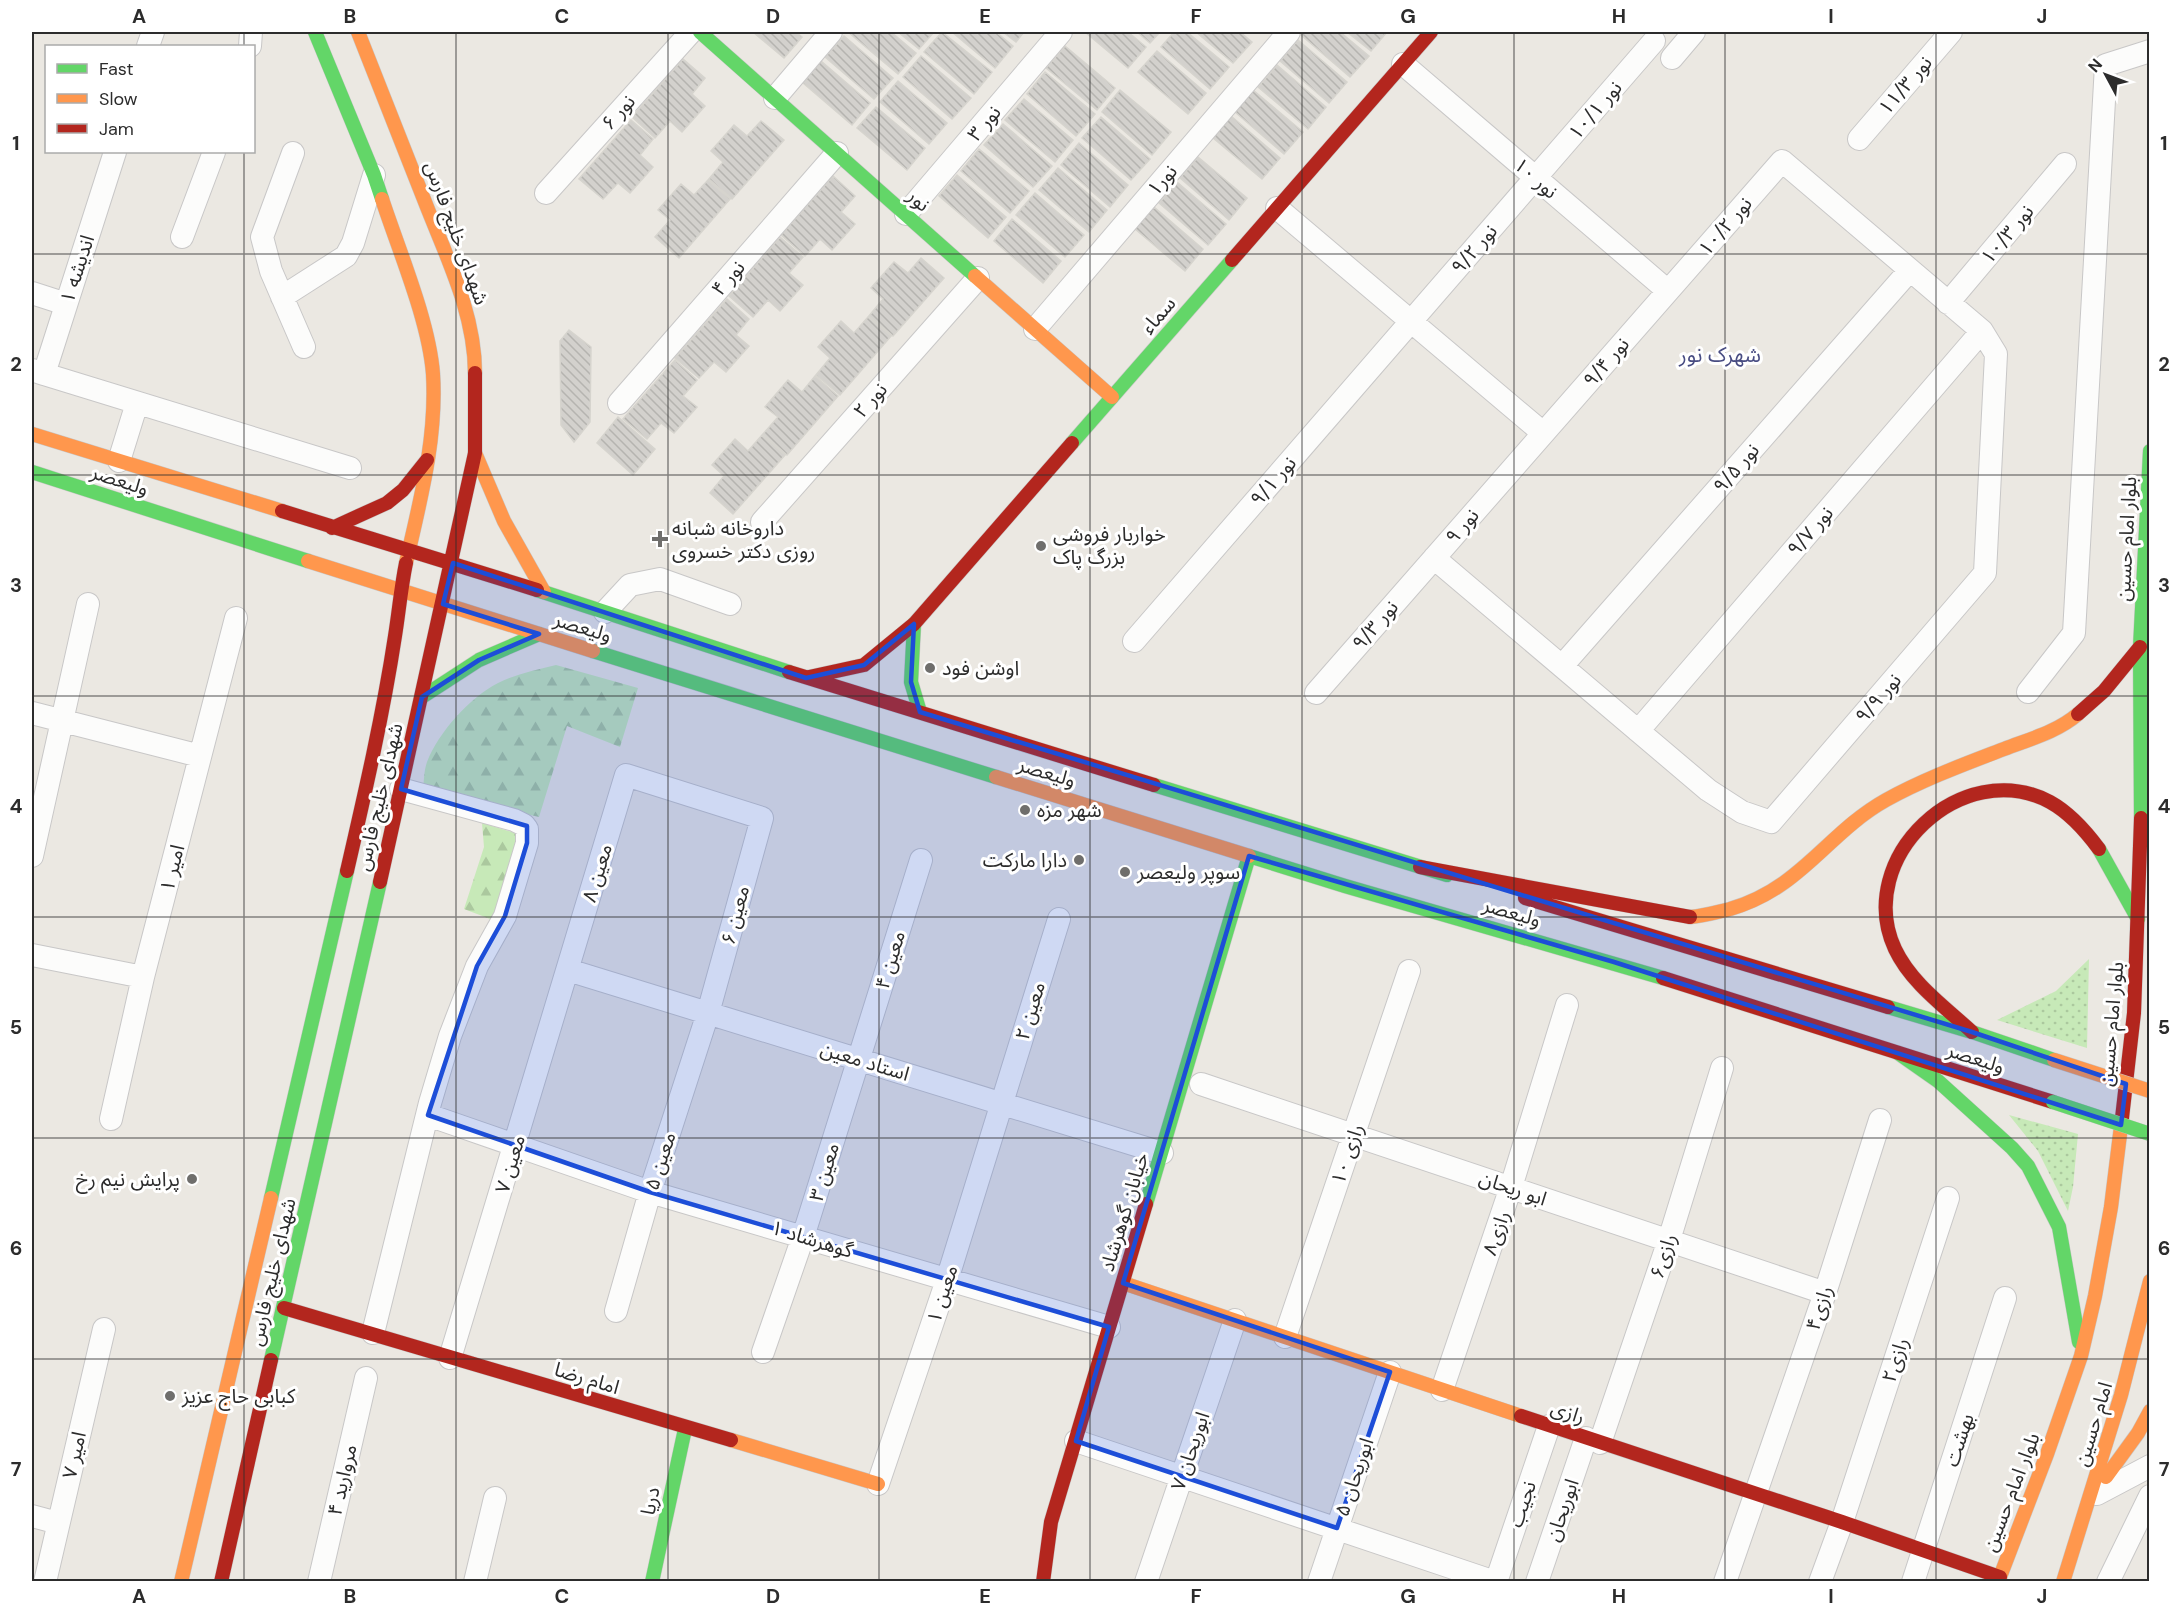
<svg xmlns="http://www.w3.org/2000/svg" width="2181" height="1613" font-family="'DM Sans','Noto Sans Arabic',sans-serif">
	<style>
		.forest { fill: url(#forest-firs) }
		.park { fill: url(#park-dots) }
		.building { fill: url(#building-back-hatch); stroke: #d6d4ce; stroke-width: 1.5 }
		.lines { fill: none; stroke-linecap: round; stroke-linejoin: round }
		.street-casing { stroke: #c8c7c7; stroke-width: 24 }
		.fast-casing { stroke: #c8c7c7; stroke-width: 15 }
		.slow-casing { stroke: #c8c7c7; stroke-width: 15 }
		.jam-casing { stroke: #c8c7c7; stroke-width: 15 }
		.street { stroke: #fcfcfb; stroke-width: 22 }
		.fast { stroke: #63d668; stroke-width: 14 }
		.slow { stroke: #ff974d; stroke-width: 14 }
		.jam { stroke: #b3261e; stroke-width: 14 }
		.fast-bridge-casing { stroke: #c8c7c7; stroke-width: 15; stroke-linecap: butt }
		.slow-bridge-casing { stroke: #c8c7c7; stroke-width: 15; stroke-linecap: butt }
		.fast-bridge { stroke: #63d668; stroke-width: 14 }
		.slow-bridge { stroke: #ff974d; stroke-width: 14 }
		.marked { fill: #1d4ed8; fill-opacity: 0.2; stroke: #1d4ed8; stroke-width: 4.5; stroke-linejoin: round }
		.grid { fill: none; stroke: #2c2c2c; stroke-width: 1.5; stroke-opacity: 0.55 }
		.poi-dot { fill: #6f6e6c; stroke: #fff; stroke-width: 2 }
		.labels { text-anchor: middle; stroke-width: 6; stroke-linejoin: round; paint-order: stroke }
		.street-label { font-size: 20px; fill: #2c2c2c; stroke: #fff }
		.poi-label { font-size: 20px; fill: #2c2c2c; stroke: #fff; text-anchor: start }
		.neighbourhood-label { font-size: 21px; fill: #484c82; stroke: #fff }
		.neatline { fill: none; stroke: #2c2c2c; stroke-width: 2 }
		.grid-label { font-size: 20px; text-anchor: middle; font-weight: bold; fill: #2c2c2c }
	</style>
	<defs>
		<pattern id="forest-firs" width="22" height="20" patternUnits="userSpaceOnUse" patternTransform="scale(1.5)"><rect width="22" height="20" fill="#c7e9b8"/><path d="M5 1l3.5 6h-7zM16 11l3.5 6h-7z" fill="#abc89e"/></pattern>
		<pattern id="park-dots" width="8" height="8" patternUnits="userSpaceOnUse" patternTransform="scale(1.5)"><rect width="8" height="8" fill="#c7e9b8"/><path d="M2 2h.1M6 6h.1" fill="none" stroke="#abc89e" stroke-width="1.8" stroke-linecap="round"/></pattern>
		<pattern id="building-back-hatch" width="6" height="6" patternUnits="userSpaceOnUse" patternTransform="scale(1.5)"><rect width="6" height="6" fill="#d3d1cd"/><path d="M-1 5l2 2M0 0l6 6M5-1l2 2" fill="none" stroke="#b5b4b0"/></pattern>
	</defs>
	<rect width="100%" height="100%" fill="#ebe8e2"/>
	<path class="forest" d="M556,665L638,688L620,747L567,726L539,817L423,790C424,781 424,770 427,762C439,732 469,698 498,683C516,674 536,670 556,665Z
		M482,823L522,835L498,922L464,909L484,847Z"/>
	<path class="park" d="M2089,959L2087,1048L1997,1020L2056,991Z
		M2009,1115L2078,1134L2073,1187L2068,1211L2038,1151Z"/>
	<path class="building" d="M753,32H796L802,37L784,58Z
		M848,32H891L916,53L898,74Z
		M898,32H934L919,49Z
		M942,32L992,72L974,94L924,52Z
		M952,32H996L1013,46L995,68Z
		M1003,32H1024L1016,42Z
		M1085,32H1128L1146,47L1128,68Z
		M1137,32H1160L1150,43Z
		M1174,32H1187L1229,67L1210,89L1161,47Z
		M1196,32H1240L1252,42L1233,63Z
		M1304,32H1340L1369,56L1350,77L1301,35Z
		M1347,32H1387L1371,51Z
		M844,36L893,78L874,99L825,57Z
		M1298,40L1347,82L1329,103L1280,61Z
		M1065,46L1115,88L1097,110L1046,68Z
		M1157,51L1206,93L1188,114L1138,72Z
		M921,56L971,98L952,119L903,77Z
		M683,59L705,78L692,94L705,106L682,132L670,121L655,138L632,117Z
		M821,61L870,103L852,125L803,83Z
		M1277,65L1326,107L1308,129L1258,87Z
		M1045,72L1095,114L1076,136L1027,94Z
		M898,81L947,123L929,144L880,102Z
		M1120,90L1171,132L1152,155L1102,112Z
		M1253,90L1303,132L1284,154L1235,112Z
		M1024,99L1073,140L1055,162L1005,120Z
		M876,107L925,148L907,170L857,128Z
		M1231,116L1280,158L1262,179L1213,138Z
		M1101,117L1150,159L1131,180L1082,138Z
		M631,120L653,139L640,155L653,167L630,193L618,183L603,199L579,179Z
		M761,121L784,140L732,199L709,179L723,162L711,151L734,125L747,136Z
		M1003,124L1052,166L1033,187L984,145Z
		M1079,143L1128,185L1110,207L1061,165Z
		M979,149L1029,191L1010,213L961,171Z
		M1198,157L1247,198L1229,220L1180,178Z
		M1058,168L1107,210L1089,232L1039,190Z
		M957,175L1006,217L988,238L939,196Z
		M833,176L855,196L841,212L855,224L832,250L820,239L805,256L781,235Z
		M708,180L730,199L679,258L655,237L670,220L658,210L681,184L694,195Z
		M1177,182L1226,224L1208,245L1159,203Z
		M1035,193L1084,235L1065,257L1016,215Z
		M1154,207L1203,249L1185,271L1135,229Z
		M1012,219L1061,261L1043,283L994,241Z
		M780,237L803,257L789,273L803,285L780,311L768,300L753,317L729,296Z
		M921,258L944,278L893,336L869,316L883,299L871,288L894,262L908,273Z
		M727,299L749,319L736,335L749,346L726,372L714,362L699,378L675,358Z
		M868,317L891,336L840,395L816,375L830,358L818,347L841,321L854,333Z
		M569,330L591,347L590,422L574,442L561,425L560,341Z
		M675,360L697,380L683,396L697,407L674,433L661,423L647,439L623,419Z
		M815,376L838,396L787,455L763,434L778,417L765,407L788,380L802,392Z
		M618,417L655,449L633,475L597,443Z
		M762,435L785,455L733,514L710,493L724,476L712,465L735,439L748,451Z"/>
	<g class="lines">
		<defs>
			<path id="street" d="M148,46L153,32
				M250,46L251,32
				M1672,58L1694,32
				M1403,64L1668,291
				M775,98L831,32
				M1859,139L1951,32
				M293,153L262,237L271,271L304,347
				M546,193L691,32
				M1277,208L1543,433
				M906,214L1061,32
				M182,237L214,152
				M32,293L66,304
				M282,297L346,256L353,243L374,175
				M1948,303L2065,164
				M1035,329L1289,32
				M32,370L44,374L115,152
				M44,374L350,468
				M619,403L837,153
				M119,461L137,403
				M762,522L978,278
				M605,612L630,585L660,579L730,604
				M1134,641L1654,41
				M1562,666L1910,270
				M2028,692L2074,633L2106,65L2150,51
				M1316,693C1471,515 1627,338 1782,161L1982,331L1996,354L1985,573L1771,822L1742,812L1708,790L1434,558
				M32,713L200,756
				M1638,731L1982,331
				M32,856L88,604
				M32,955L143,977
				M568,970L1162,1153
				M1201,1084L1825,1293
				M428,1115L650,1192L1109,1327
				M111,1119L143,977L236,618
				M373,1333L430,1103L450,1036L477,966L505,916L527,843V829L524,825L514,820L401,789
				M1285,1337L1409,971
				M763,1352L803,1237L921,860
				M450,1358L626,775L762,818L708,1013L650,1192L616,1311
				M1442,1390L1511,1187L1567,1005
				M1076,1441L1495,1582
				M1600,1443L1669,1240L1722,1068
				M878,1484L947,1280L1059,919
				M2097,1494L2150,1466
				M32,1516L58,1523
				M45,1582L104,1329
				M319,1582L366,1378
				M475,1582L495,1498
				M1146,1582L1235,1320
				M1319,1582L1390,1372
				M1496,1582L1549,1426
				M1537,1582L1586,1438
				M1725,1582L1825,1293L1880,1120
				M1820,1582L1842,1522L1948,1198
				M1913,1582L2005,1298
				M2108,1582L2150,1496"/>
			<path id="fast" d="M315,32L374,175L382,199
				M700,32L975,276
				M1072,443L1232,260
				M32,472L308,561
				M537,590L789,672
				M914,624L911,682L920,712
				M593,651L996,777
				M422,697L479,660L539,634
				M1154,785L1447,875
				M2141,818L2140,647L2150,451
				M2099,849L2138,919
				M1249,856L1345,886L1663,978
				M1888,1007L1972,1032L2054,1060
				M1898,1053L1938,1081L2012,1148L2028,1166L2059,1227L2079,1342
				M271,1198L347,871
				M1146,1204L1249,856
				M271,1360L380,882
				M652,1582L685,1429"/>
			<path id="slow" d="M358,32C381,90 404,148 427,207C448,260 475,315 475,373
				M382,199C399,251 429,321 433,374C437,439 420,501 406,563
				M975,276L1112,397
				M32,434L282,511
				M475,453L504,521L544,592
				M308,561L593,651
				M996,777L1249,856
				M1690,917C1704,916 1717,912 1730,909C1802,888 1827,833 1886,800C1924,779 1965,764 2004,749C2030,739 2057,732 2078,714
				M1123,1283L1521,1416
				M731,1440L878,1484
				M2106,1477L2138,1433L2150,1411
				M181,1582L271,1198
				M1998,1582L2047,1454L2081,1356L2095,1296L2111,1207L2122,1118
				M2063,1582L2121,1395L2150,1281"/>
			<path id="jam" d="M1232,260L1431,32
				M282,511L537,590
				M332,528L387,503L403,490L427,460
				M789,672L1154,785
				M809,677L864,665L914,624L1072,443
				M2078,714L2104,691L2140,647
				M1420,867L1690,917
				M347,871C365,793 383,715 395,636C399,611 401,587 406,563
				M380,882L475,453V373
				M1525,898L1888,1007
				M1663,978L2053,1102
				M1972,1032C1945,1007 1911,983 1895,949C1853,858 1962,755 2050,802C2070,813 2085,830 2099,849
				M2122,1118L2134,1013L2141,818
				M284,1308L731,1440
				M1521,1416L1842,1522L2000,1577
				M221,1582L271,1360
				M1043,1582L1051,1522L1146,1204"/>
		</defs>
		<use href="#street" class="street-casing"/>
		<use href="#fast" class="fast-casing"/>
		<use href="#slow" class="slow-casing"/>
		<use href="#jam" class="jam-casing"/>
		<use href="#street" class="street"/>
		<use href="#fast" class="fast"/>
		<use href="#slow" class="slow"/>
		<use href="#jam" class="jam"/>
		<defs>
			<path id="fast-bridge" d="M2053,1102L2150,1134"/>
			<path id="slow-bridge" d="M2054,1060L2150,1091"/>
		</defs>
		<use href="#fast-bridge" class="fast-bridge-casing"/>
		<use href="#slow-bridge" class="slow-bridge-casing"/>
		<use href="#fast-bridge" class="fast-bridge"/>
		<use href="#slow-bridge" class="slow-bridge"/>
	</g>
	<path class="marked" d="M453,563L806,678L864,665L914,624L911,682L920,712L1972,1032L2126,1084L2121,1125L1614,962L1249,856L1123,1283L1390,1372L1337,1528L1076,1441L1109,1327L650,1192L428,1115L477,966L505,916L527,843V826L401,789L422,697L479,660L539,634L443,604Z"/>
	<path class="grid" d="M244,32V46M456,32V1582M668,32V1582M879,32V1582M1090,32V1582M1302,32V1582M1514,32V1582M1725,32V1582M1936,32V1582M244,152V1582M32,254H2150M32,475H2150M32,696H2150M32,917H2150M32,1138H2150M32,1359H2150"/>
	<g class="poi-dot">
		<path d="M657 530h6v6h6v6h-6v6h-6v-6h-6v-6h6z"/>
		<circle cx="1041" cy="546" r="6"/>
		<circle cx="930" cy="668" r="6"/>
		<circle cx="1025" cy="810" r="6"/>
		<circle cx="1079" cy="860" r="6"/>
		<circle cx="1125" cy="872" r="6"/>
		<circle cx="192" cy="1179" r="6"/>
		<circle cx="170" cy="1396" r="6"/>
	</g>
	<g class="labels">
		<g class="street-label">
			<text transform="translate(1905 85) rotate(-49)" y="7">نور ۱۱/۳</text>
			<text transform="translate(1595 110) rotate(-49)" y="7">نور ۱۰/۱</text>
			<text transform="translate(618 112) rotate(-48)" y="7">نور ۶</text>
			<text transform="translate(984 123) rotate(-50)" y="7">نور ۳</text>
			<text transform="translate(1536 178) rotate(41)" y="7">نور ۱۰</text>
			<text transform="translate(1162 180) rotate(-49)" y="7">نور۱</text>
			<text transform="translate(919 200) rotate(42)" y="7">نور</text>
			<text transform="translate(1725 226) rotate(-49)" y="7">نور ۱۰/۲</text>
			<text transform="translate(457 233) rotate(70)" y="7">شهدای خلیج فارس</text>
			<text transform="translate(2007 234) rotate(-50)" y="7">نور ۱۰/۳</text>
			<text transform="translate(1474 249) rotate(-49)" y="7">نور ۹/۲</text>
			<text transform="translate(77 269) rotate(-72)" y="7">اندیشه ۱</text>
			<text transform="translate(728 278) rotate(-49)" y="7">نور ۴</text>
			<text transform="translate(1158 315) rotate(-49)" y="7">سماء</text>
			<text transform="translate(1606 362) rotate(-49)" y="7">نور ۹/۴</text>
			<text transform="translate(870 400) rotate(-48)" y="7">نور ۲</text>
			<text transform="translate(1736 468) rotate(-49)" y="7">نور ۹/۵</text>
			<text transform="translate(120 480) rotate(18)" y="7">ولیعصر</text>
			<text transform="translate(1273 481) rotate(-49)" y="7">نور ۹/۱</text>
			<text transform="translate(1462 526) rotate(-49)" y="7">نور ۹</text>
			<text transform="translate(1810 531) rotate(-49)" y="7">نور ۹/۷</text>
			<text transform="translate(2126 539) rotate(-87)" y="7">بلوار امام حسین</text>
			<text transform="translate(1375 625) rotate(-49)" y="7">نور ۹/۳</text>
			<text transform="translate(583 627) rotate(17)" y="7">ولیعصر</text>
			<text transform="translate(1878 698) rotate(-49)" y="7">نور ۹/۹</text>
			<text transform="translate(1047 772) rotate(17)" y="7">ولیعصر</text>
			<text transform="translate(379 797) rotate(-77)" y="7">شهدای خلیج فارس</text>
			<text transform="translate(172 868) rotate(-76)" y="7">امیر ۱</text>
			<text transform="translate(597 873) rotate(-73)" y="7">معین ۸</text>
			<text transform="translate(1512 912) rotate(16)" y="7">ولیعصر</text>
			<text transform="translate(735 915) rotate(-75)" y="7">معین ۶</text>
			<text transform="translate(890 960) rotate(-73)" y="7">معین ۴</text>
			<text transform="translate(1030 1011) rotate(-73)" y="7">معین ۲</text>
			<text transform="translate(2111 1024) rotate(-85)" y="7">بلوار امام حسین</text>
			<text transform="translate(1976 1058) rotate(18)" y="7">ولیعصر</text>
			<text transform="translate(865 1061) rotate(17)" y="7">استاد معین</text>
			<text transform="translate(1347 1154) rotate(-71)" y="7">رازی ۱۰</text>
			<text transform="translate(660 1161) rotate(-72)" y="7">معین ۵</text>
			<text transform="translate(510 1164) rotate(-73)" y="7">معین ۷</text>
			<text transform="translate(824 1172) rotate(-73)" y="7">معین ۳</text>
			<text transform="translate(1513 1188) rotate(19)" y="7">ابو ریحان</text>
			<text transform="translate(1124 1212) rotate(-73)" y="7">خیابان گوهرشاد</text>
			<text transform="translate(1496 1233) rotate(-71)" y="7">رازی۸</text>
			<text transform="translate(812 1239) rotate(17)" y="7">گوهرشاد ۱</text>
			<text transform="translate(1663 1256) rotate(-72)" y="7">رازی۶</text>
			<text transform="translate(272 1272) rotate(-77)" y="7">شهدای خلیج فارس</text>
			<text transform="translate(942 1294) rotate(-72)" y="7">معین ۱</text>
			<text transform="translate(1819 1308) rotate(-72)" y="7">رازی۴</text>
			<text transform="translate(1895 1360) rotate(-72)" y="7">رازی۲</text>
			<text transform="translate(587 1378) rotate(17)" y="7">امام رضا</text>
			<text transform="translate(1568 1412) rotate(19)" y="7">رازی</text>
			<text transform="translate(2093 1424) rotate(-73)" y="7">امام حسین</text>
			<text transform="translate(1959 1440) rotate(-72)" y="7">بهشت</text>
			<text transform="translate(1190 1451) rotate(-71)" y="7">ابوریحان ۷</text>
			<text transform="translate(74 1455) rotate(-77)" y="7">امیر ۷</text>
			<text transform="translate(1354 1477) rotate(-71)" y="7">ابوریحان ۵</text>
			<text transform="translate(342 1480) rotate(-77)" y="7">مروارید ۴</text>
			<text transform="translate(2011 1492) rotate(-69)" y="7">بلوار امام حسین</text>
			<text transform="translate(650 1501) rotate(-78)" y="7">دریا</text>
			<text transform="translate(1522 1504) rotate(-71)" y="7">نجیب</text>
			<text transform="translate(1562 1510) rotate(-71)" y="7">ابوریحان</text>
		</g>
		<g class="poi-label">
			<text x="672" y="535">داروخانه شبانه<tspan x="672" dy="23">روزی دکتر خسروی</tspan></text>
			<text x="1053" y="541">خواربار فروشی<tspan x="1053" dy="23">بزرگ پاک</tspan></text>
			<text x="942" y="675">اوشن فود</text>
			<text x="1037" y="817">شهر مزه</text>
			<text x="1067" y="867" text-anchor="end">دارا مارکت</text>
			<text x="1137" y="879">سوپر ولیعصر</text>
			<text x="180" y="1186" text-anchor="end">پرایش نیم رخ</text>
			<text x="182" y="1403">کبابی حاج عزیز</text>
		</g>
		<g class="neighbourhood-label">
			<text x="1720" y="362">شهرک نور</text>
		</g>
	</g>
	<rect width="2181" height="1613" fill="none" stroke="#ffffff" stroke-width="66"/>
	<rect x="45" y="45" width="210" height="108" fill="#ffffff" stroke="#ababab" stroke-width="1.5"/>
	<rect x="57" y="64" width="30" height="9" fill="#63d668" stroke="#ababab" stroke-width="1.5"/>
	<text x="99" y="75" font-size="18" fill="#2c2c2c">Fast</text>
	<rect x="57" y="94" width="30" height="9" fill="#ff974d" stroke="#ababab" stroke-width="1.5"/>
	<text x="99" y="105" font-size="18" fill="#2c2c2c">Slow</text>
	<rect x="57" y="124" width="30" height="9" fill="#b3261e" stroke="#ababab" stroke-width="1.5"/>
	<text x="99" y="135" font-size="18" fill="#2c2c2c">Jam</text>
	<g transform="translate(2106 75) rotate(311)" stroke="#ffffff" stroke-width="4.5" paint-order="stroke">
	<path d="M0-4.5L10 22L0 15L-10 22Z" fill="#2c2c2c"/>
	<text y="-9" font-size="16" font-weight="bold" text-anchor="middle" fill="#2c2c2c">N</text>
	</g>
	<rect x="33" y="33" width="2115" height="1547" class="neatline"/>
	<g class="grid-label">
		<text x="139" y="23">A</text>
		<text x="350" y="23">B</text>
		<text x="562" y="23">C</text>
		<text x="773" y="23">D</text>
		<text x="985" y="23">E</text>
		<text x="1196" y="23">F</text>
		<text x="1408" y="23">G</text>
		<text x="1619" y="23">H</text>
		<text x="1831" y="23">I</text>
		<text x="2042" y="23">J</text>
		<text x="16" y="150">1</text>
		<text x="2164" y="150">1</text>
		<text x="16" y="371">2</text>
		<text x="2164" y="371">2</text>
		<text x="16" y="592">3</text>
		<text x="2164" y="592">3</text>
		<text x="16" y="813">4</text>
		<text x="2164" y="813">4</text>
		<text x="16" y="1034">5</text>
		<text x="2164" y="1034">5</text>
		<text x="16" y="1255">6</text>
		<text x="2164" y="1255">6</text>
		<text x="16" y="1476">7</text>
		<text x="2164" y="1476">7</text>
		<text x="139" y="1603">A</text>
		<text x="350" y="1603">B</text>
		<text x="562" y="1603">C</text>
		<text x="773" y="1603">D</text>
		<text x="985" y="1603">E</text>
		<text x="1196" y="1603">F</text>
		<text x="1408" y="1603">G</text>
		<text x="1619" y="1603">H</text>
		<text x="1831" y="1603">I</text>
		<text x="2042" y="1603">J</text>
	</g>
</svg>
